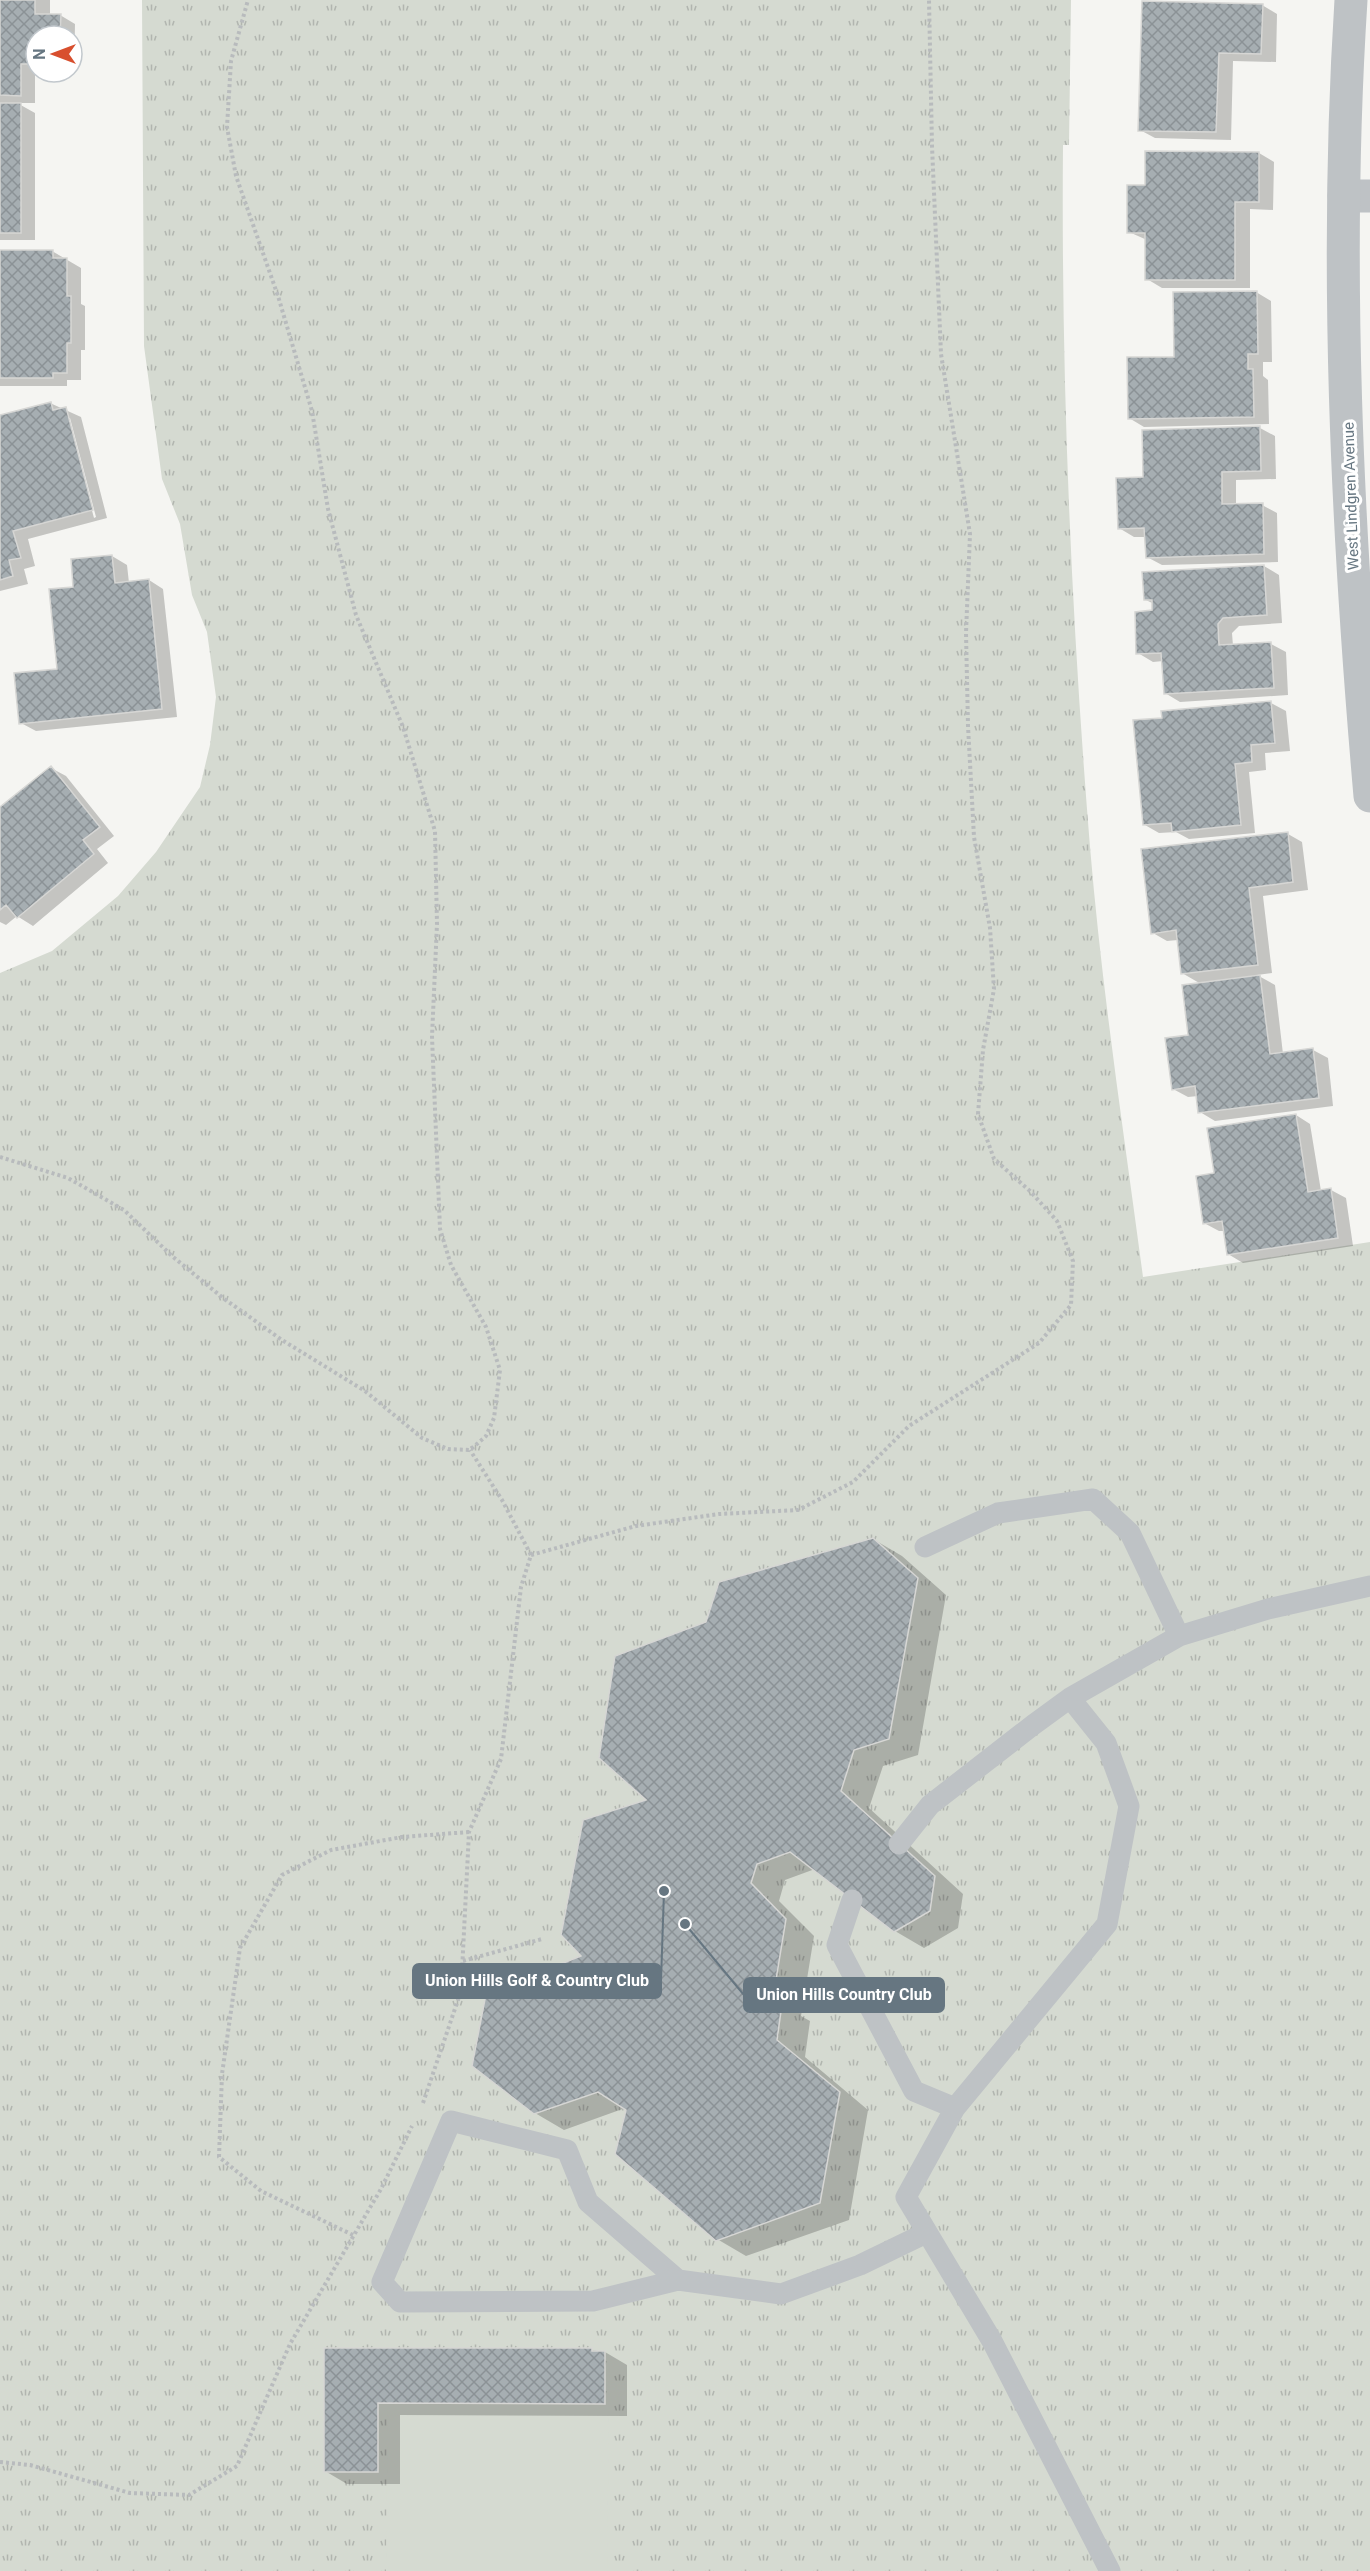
<svg xmlns="http://www.w3.org/2000/svg" width="1370" height="2571" font-family="Roboto,sans-serif">
	<style>
		.grass { fill: url(#grass-tufts) }
		.garden { fill: #d5dad1 }
		.shadow { fill: #0003; fill-rule: evenodd }
		.building { fill: url(#building-cross-hatch); stroke: #d6d6d4; stroke-width: 1.5 }
		.lines { fill: none; stroke-linecap: round; stroke-linejoin: round }
		.path { stroke: #b8bbbd; stroke-width: 4; stroke-dasharray: 3 3; stroke-linecap: butt }
		.service { stroke: #bec2c5; stroke-width: 21 }
		.minor { stroke: #bec2c5; stroke-width: 33 }
		.tertiary { stroke: #bec2c5; stroke-width: 33 }
		.labels { text-anchor: middle; stroke-width: 6; stroke-linejoin: round; paint-order: stroke }
		.street-label { font-size: 15px; fill: #667681; stroke: #fff }
		.leader { fill: none; stroke: #667681; stroke-width: 2 }
		.callout-dot { fill: #667681; stroke: #fff; stroke-width: 2 }
		.callout { fill: #667681; stroke: #667681; stroke-width: 2 }
		.callout-label { font-size: 16px; text-anchor: middle; font-weight: bold; fill: #fff }
	</style>
	<defs>
		<pattern id="grass-tufts" width="24" height="20" patternUnits="userSpaceOnUse" patternTransform="scale(1.5)"><rect width="24" height="20" fill="#d5dad1"/><path d="M3 7l-1-3M5 7V3M7 7l1-3M15 17l-1-3M17 17v-4M19 17l1-3" fill="none" stroke="#b1b5af"/></pattern>
		<pattern id="building-cross-hatch" width="8" height="8" patternUnits="userSpaceOnUse" patternTransform="scale(1.5)"><rect width="8" height="8" fill="#a6aeb2"/><path d="M0 0l8 8M0 8l8-8" fill="none" stroke="#8b9296"/></pattern>
	</defs>
	<rect width="100%" height="100%" fill="#f5f5f2"/>
	<path class="grass" d="M142,0H1071L1069,145H1063C1061,379 1071,613 1090,847C1102,991 1124,1134 1143,1277L1370,1242V2571H0V973L52,951L118,896L156,852L200,787L210,745L216,697L207,632L192,595L180,524L162,479L144,346Z"/>
	<path class="garden" d="M388,2403L609,2404L607,2571H386Z"/>
	<path class="shadow" d="M0,0H50V15H60L75,24L74,72H35V103H17L35,113V240H0ZM36,36H72V72H36Z
		M1262,5L1277,14L1276,62L1233,61L1231,140L1155,138L1140,130Z
		M1259,153L1274,162L1273,210L1250,209V288H1162L1147,279V240L1129,232L1147,186Z
		M0,251H52L81,268V304L85,306V350H81V380H67V386H0Z
		M1256,292L1271,301L1272,362H1263V376L1268,380L1269,424L1144,427L1129,418L1176,358Z
		M50,403L81,417L107,518L28,539L35,566L24,569L28,584L0,591V417ZM67,418H70L96,517L94,518Z
		M1260,428L1275,436L1276,479L1236,480V505H1262L1277,513L1278,562L1162,565L1147,557L1146,537H1134L1119,528L1145,478Z
		M112,556L127,565L129,583L149,580L163,589L177,717L36,731L21,723L59,670L75,589Z
		M1264,566L1279,575L1282,623L1239,626L1232,633L1233,646L1271,644L1286,652L1288,695L1180,702L1165,693L1163,661L1153,662L1138,653L1154,612V604L1146,600Z
		M1271,703L1286,711L1290,751L1265,753L1266,770L1249,772L1255,833L1189,839L1176,832L1159,833L1145,825L1163,719Z
		M51,768L66,776L114,836L97,849L108,863L33,926L17,916L6,925L0,922V809Z
		M1288,834L1302,842L1308,890L1263,896L1272,973L1257,975L1275,985L1283,1054L1313,1050L1328,1058L1333,1106L1215,1121L1200,1112L1198,1096L1188,1097L1173,1089L1190,1037L1201,984L1182,973L1178,940L1167,941L1153,933Z
		M1296,1115L1310,1124L1321,1191L1331,1190L1346,1198L1353,1246L1243,1263L1228,1254L1225,1231H1219L1204,1223L1215,1174Z
		M873,1539L902,1556L946,1595L918,1755L883,1766L869,1808L963,1894L958,1928L924,1948L895,1931L815,1869L785,1880L779,1901L814,1936L801,2016L810,2021L805,2057L868,2110L849,2220L746,2256L717,2239L628,2107L564,2130L535,2113L584,1957L649,1800L707,1624Z
		M325,2350H591L605,2352L627,2365V2416L400,2415V2484H347L325,2471Z"/>
	<path class="building" d="M0,0H35V14H61L60,36H36V64H21V96L0,95Z
		M1142,1L1263,4L1261,54L1219,53L1216,132L1138,131Z
		M0,103H21V233H0Z
		M1145,151L1259,152V202H1235V280H1145V233H1127V185H1145Z
		M0,250H53V258H67V296H71V343H67V373H53V378H0Z
		M1257,291L1258,354H1248V369H1253L1254,417L1128,419L1127,357H1174L1173,292Z
		M51,402L53,410L66,407L93,510L13,531L21,558L9,560L13,576L0,580V415Z
		M1260,426L1261,471L1222,472V504L1263,503L1264,554L1146,558L1144,528L1118,529L1116,478L1143,477L1142,430Z
		M112,555L115,583L149,579L162,709L19,724L14,673L57,669L49,589L73,587L71,559Z
		M1264,565L1267,615L1223,618L1218,624L1219,645L1271,642L1274,688L1164,694L1161,653L1136,654L1135,612L1152,610V600H1144L1142,572Z
		M1271,701L1275,743L1251,745L1252,762L1235,764L1241,825L1172,832L1171,823L1143,825L1133,720L1162,718L1161,711Z
		M51,766L100,827L83,840L94,854L17,918L6,905L0,910V807Z
		M1288,832L1293,882L1249,888L1258,965L1181,974L1176,930L1151,934L1141,849Z
		M1260,975L1270,1054L1313,1048L1319,1098L1198,1113L1195,1086L1172,1090L1165,1038L1188,1035L1182,985Z
		M1296,1114L1308,1192L1331,1188L1338,1238L1227,1255L1222,1221L1203,1224L1196,1176L1214,1173L1207,1128Z
		M873,1538L918,1578L889,1739L854,1750L841,1791L935,1876L930,1911L894,1932L790,1852L757,1864L751,1883L786,1919L773,1998L782,2004L777,2040L840,2092L820,2203L716,2241L615,2154L626,2110L598,2092L534,2114L472,2066L486,1994L581,1956L561,1935L583,1820L646,1800L599,1758L615,1656L706,1622L719,1582Z
		M324,2348H592V2351H605V2404L378,2403V2472H324Z"/>
	<g class="lines">
		<path class="path" d="M0,1157L68,1178L124,1210L172,1256L223,1298L282,1340L365,1391L422,1438L448,1449L470,1450L486,1436L494,1418L500,1370L486,1327L451,1265L440,1229L432,1037L437,924L435,831L403,727L356,615L328,509L312,411L278,296L236,176L227,127L231,61L248,0
			M531,1555L636,1526L719,1514L798,1510L853,1482L909,1426L1039,1343L1071,1305L1073,1261L1057,1221L1030,1191L994,1159L978,1114L983,1050L994,989L990,928L974,837L968,726L966,633L970,534L941,354L932,146L929,0
			M463,1961L542,1939
			M423,2103L461,1991L469,1832L501,1759L521,1587L531,1555L502,1500L470,1450
			M353,2235L261,2191L219,2157L222,2074L240,1948L282,1875L331,1850L402,1837L469,1832
			M0,2462L30,2465L130,2493L189,2495L237,2466L290,2344L381,2189L412,2126"/>
		<path class="service" d="M925,1547L998,1513L1093,1499L1130,1533L1179,1636
			M1070,1698L1106,1743L1129,1806L1107,1924L955,2108L906,2197L992,2341L1110,2571
			M899,1844L930,1805L1033,1725L1070,1698L1179,1636L1268,1609L1370,1586
			M852,1900L837,1945L914,2091L955,2108
			M678,2280L588,2202L567,2150L451,2121L382,2282L400,2302L593,2301L678,2280L781,2294L860,2265L926,2233"/>
		<path class="minor" d="M1344,196H1370"/>
		<path class="tertiary" d="M1351,0C1334,264 1347,532 1370,796"/>
	</g>
	<g class="labels">
		<g class="street-label">
			<text transform="translate(1351 496) rotate(-92)" y="5">West Lindgren Avenue</text>
		</g>
	</g>
	<path class="leader" d="M664 1891L661 1981M685 1924L744 1995"/>
	<g class="callout-dot">
		<circle cx="664" cy="1891" r="6"/>
		<circle cx="685" cy="1924" r="6"/>
	</g>
	<g class="callout">
		<rect x="413" y="1964" width="248" height="34" rx="6"/>
		<rect x="744" y="1978" width="200" height="34" rx="6"/>
	</g>
	<g class="callout-label">
		<text x="537" y="1986">Union Hills Golf &amp; Country Club</text>
		<text x="844" y="2000">Union Hills Country Club</text>
	</g>
	<g transform="translate(54 54) rotate(270)"><circle r="28" fill="#ffffff" stroke="#c2c8cd" stroke-width="1.5"/>
	<path d="M0-4.5L10 22L0 15L-10 22Z" fill="#d84f2e"/>
	<text y="-9" font-size="16" font-weight="bold" text-anchor="middle" fill="#667681">N</text>
	</g>
</svg>
